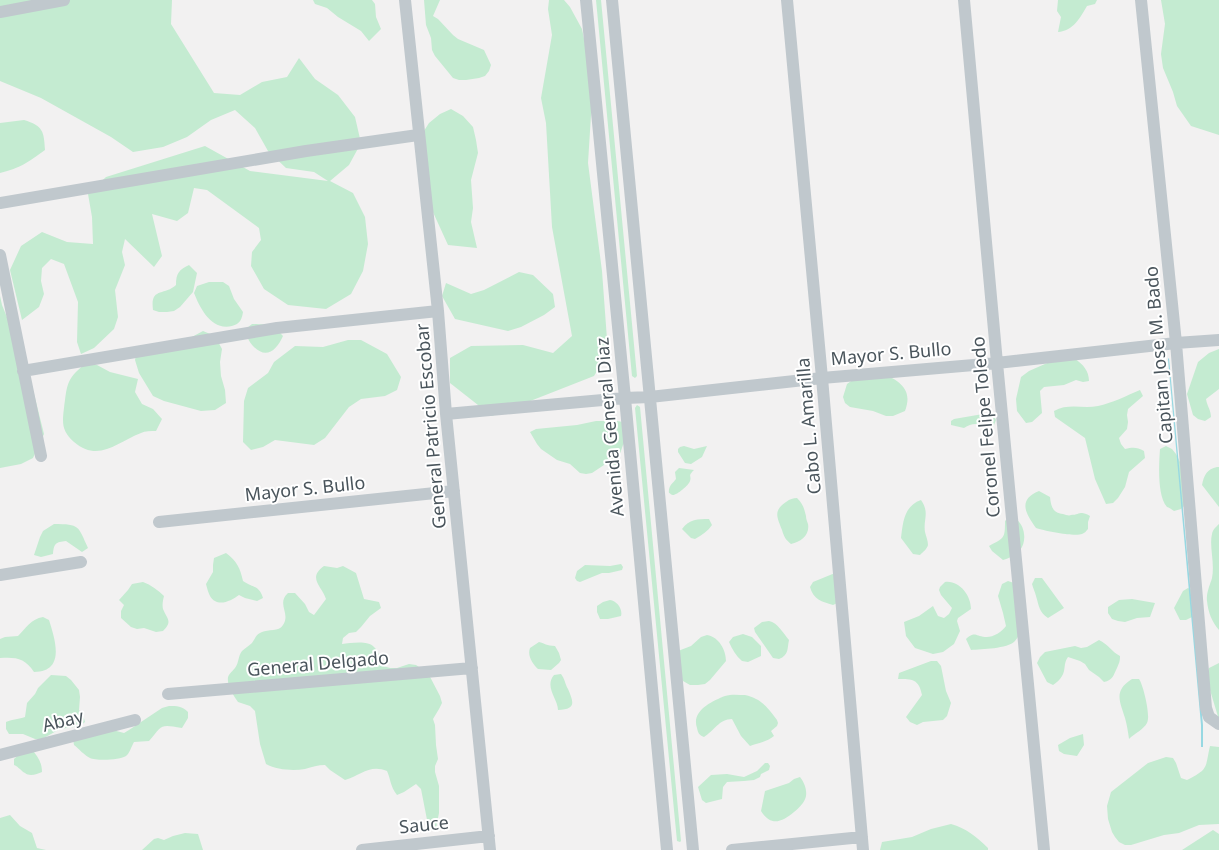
<svg xmlns="http://www.w3.org/2000/svg" width="1219" height="850" font-family="'Noto Sans',sans-serif">
	<style>
		.green { fill: #c4ebd1 }
		.water { fill: #97d8e2 }
		.lines { fill: none; stroke-linecap: round; stroke-linejoin: round }
		.minor { stroke: #c0c8cd; stroke-width: 12 }
		.labels { text-anchor: middle; stroke-width: 4; stroke-linejoin: round; paint-order: stroke }
		.street-label { font-size: 18px; fill: #4a555c; stroke: #fff }
	</style>
	<rect width="100%" height="100%" fill="#f2f1f1"/>
	<path class="green" d="M0,0H172L171,24L214,93L240,95L262,82L287,77L299,58L315,79L338,95L355,117L361,143L349,165L330,181L353,193L365,217L368,244L363,271L351,294L326,309L288,305L264,289L251,266L252,252L261,240L259,228L207,190L194,188L188,213L177,221L152,214L162,256L154,267L125,239L122,252L125,265L115,290L118,317L114,329L94,348L81,354L77,342L78,302L64,264L51,259L42,268L41,281L44,294L39,307L22,320L10,270L21,246L42,232L67,242L93,244L92,217L88,194L106,177L205,146L250,171L328,181L314,172L286,168L268,151L255,128L235,110L211,120L187,137L163,147L133,152L111,137L41,98L0,81Z
		M313,0H372L375,4L376,17L381,29L369,41L361,31L338,17L327,8L315,4Z
		M424,0H440L433,16L438,19L453,35L458,39L484,50L491,65L489,71L485,76L479,78L466,80H459L453,78L435,56L432,50L431,38L426,25Z
		M549,0H564L570,7L582,29L593,83L588,163L602,271L608,353L594,376L492,416L450,383V358L471,346L523,345L553,353L572,336L552,227L546,123L541,98L552,35L548,9Z
		M596,0H601L637,376L635,378L632,376Z
		M1058,0H1097L1095,4L1087,6C1080,18 1073,31 1058,32L1061,17L1057,11Z
		M1161,0H1219V135L1191,126L1177,106L1173,92L1163,68L1161,54L1165,24Z
		M451,109L463,116L473,127L476,140L478,153L471,180L473,208L471,222L477,248L448,245L432,210L422,134L429,123L440,114Z
		M24,120C43,126 44,131 45,150C28,162 21,168 0,173V123Z
		M189,265L197,273L193,292L180,307L174,311L167,312H159L153,310C150,287 164,296 176,285C176,273 179,270 189,265Z
		M519,272L533,275L553,294L555,307L544,315L521,327L508,331L455,319L442,296L446,283L471,294L484,290Z
		M209,282H223L229,286L234,299L243,312C242,319 240,324 232,326C211,331 200,308 194,293L197,286Z
		M0,296L2,305L27,366L44,434L33,458L21,464L0,468Z
		M252,324C270,325 271,323 283,336C277,350 266,360 253,346C248,340 246,336 247,328Z
		M203,331L215,336L222,349L220,362L221,376L225,390L226,403L215,410L201,411L164,401L153,396L139,373L135,360L138,347L164,352Z
		M348,340H361L387,354L401,377L397,390L385,396L361,399L349,407L325,438L314,445L275,440L263,447L251,450L243,442L244,401L248,388L268,373L274,362L295,346L323,347Z
		M1219,349V389L1206,399C1207,406 1211,410 1211,417L1205,421L1198,419L1193,415L1187,394L1198,362L1209,353Z
		M1075,359C1083,364 1089,371 1089,381L1083,382L1076,380L1064,385L1044,387L1040,391L1042,413L1032,422L1026,423L1017,411L1016,399L1021,377L1029,371L1054,360Z
		M84,365H97L110,372L138,379L135,392L142,404L153,409L162,419L156,431C151,431 145,431 141,433C117,442 99,463 74,442C62,431 62,424 64,408C67,386 66,379 84,365Z
		M880,371C897,381 914,387 905,411L893,416H886L873,411L850,407L845,403L843,397L847,384L858,376Z
		M1140,390L1143,396L1128,409L1127,415L1128,422L1127,429L1119,438L1121,444L1125,449C1133,447 1137,447 1144,451L1145,458L1129,472L1125,487L1118,498L1113,503L1106,504L1095,479L1085,438L1055,417L1054,411C1068,403 1083,409 1098,406C1112,403 1126,396 1140,390Z
		M637,405L640,407L681,841L680,842L677,841L635,408Z
		M983,414L993,415L996,420L992,430C982,424 974,421 964,428L951,425V421L954,419Z
		M596,421H617L623,422L626,440L623,445L616,465H604L592,473L586,474L580,473L570,464L557,460L541,449L537,444L530,432L536,429L577,425Z
		M684,446L694,449L707,446L702,457L691,464L685,463L678,452V449L680,447Z
		M1166,446L1172,449L1176,454L1188,478L1186,504L1181,509L1174,511C1173,510 1168,507 1167,507C1157,496 1159,463 1160,449Z
		M1217,467H1219V507L1202,485C1204,475 1207,469 1217,467Z
		M679,468L694,470C687,477 692,475 690,481C689,485 677,495 673,495C671,495 670,493 669,493C668,486 673,483 676,479L675,472Z
		M1039,491L1050,497C1051,507 1053,513 1063,514C1066,515 1069,516 1071,515C1080,515 1080,510 1090,516L1088,522V529C1086,531 1085,533 1082,534C1075,537 1045,531 1036,528C1026,514 1017,500 1039,491Z
		M797,498C803,504 804,508 806,516C806,519 807,521 808,524C810,535 801,542 791,544C786,540 784,537 782,530C777,517 773,511 786,502C790,499 793,498 797,498Z
		M921,500C930,513 923,519 925,532C926,536 928,541 928,545C927,549 923,552 920,555L913,554L901,538C903,522 904,506 921,500Z
		M1009,517C1012,518 1015,518 1017,520C1025,526 1027,542 1020,550C1016,555 1009,558 1003,560L992,551L989,546C1004,538 1005,539 1005,521Z
		M709,519L712,525C708,531 702,535 695,539L691,538L682,529C689,519 698,519 709,519Z
		M54,524C80,524 78,526 88,548L82,552L66,541C56,542 54,543 53,554L41,557L34,555L40,537L43,531Z
		M1219,524V630C1212,622 1208,612 1207,601C1206,593 1210,585 1212,578C1215,563 1209,546 1212,534C1213,529 1216,527 1219,524Z
		M226,553C237,561 240,568 243,581C253,588 259,585 263,598L257,601L245,598L239,595C231,601 217,608 210,596C208,592 207,588 206,584L213,572V565L214,558Z
		M621,564L623,567L622,570L609,573H602L580,582L577,581L575,578L577,571L585,565L610,566Z
		M324,566L337,568L343,566L356,573L364,599L379,602L381,608L370,616L361,627L356,632L349,633L343,638L342,644C351,643 368,640 374,647C379,651 380,660 383,666L390,668H397L409,664L416,665L428,673L440,696L442,703L439,709L433,719L435,725L436,745L438,759L435,766V772L439,786V813L436,828L429,830L421,789L416,784L404,792L397,795C390,786 391,780 387,771C370,764 361,775 345,780L330,770L325,765C318,765 312,767 305,769C293,771 277,770 266,764L260,744L255,711L250,706L238,702C234,696 228,688 228,681C227,675 231,673 235,668C239,663 238,656 242,651C245,648 249,646 252,643C255,639 256,634 262,632C268,629 279,632 283,625C291,613 276,604 288,593H295L305,604L309,612L314,615L326,599C322,586 307,578 324,566Z
		M835,573L844,600L833,605C822,602 813,599 810,587L813,582Z
		M1035,578H1042L1064,608L1048,618C1039,612 1039,606 1036,596C1035,592 1033,588 1032,584Z
		M1008,581L1014,583L1019,634C1018,637 1017,639 1015,641C1007,649 982,649 971,650L966,639C975,631 975,636 985,637C992,638 1002,632 1006,626L1003,613L998,596L1002,584Z
		M143,582C151,585 158,590 164,596C163,600 162,605 163,609C167,619 173,621 163,631L156,632L144,628L137,629L131,627L121,618V611L124,605L119,600L128,590L132,584Z
		M945,582C959,580 971,595 971,609L958,618L957,621L960,631L954,644L943,652L933,654L915,648L906,636L904,622L919,616L933,606L938,616L944,618L949,614L952,608L941,595L939,590L940,587Z
		M1188,588L1194,591L1192,617L1186,620H1180L1174,608L1183,591Z
		M1132,599L1155,603L1150,617L1137,618L1125,622L1118,621L1112,619L1108,613V607L1119,600Z
		M610,600C617,601 623,609 621,616L608,619H600L597,612V606L603,602Z
		M43,617L49,620C55,639 66,672 34,672C25,658 16,657 0,658V639L5,637L18,636C26,628 31,619 43,617Z
		M769,621C778,623 783,633 789,640C787,649 789,655 779,659L773,658L755,632L754,628L762,622Z
		M743,634L752,637L761,646V656L748,662L742,661C736,656 732,649 729,642L733,637Z
		M707,635C719,637 726,650 726,661L710,680L705,684L698,685H690L683,681L679,676L678,651L691,646L701,637Z
		M1099,640C1108,644 1112,652 1120,656C1120,662 1119,663 1117,668C1113,676 1113,680 1104,682L1099,677L1089,670L1085,664L1080,661L1068,657C1063,664 1066,670 1062,676C1060,680 1056,683 1053,685L1047,682L1037,663L1040,657L1045,652L1075,646L1081,648L1087,647Z
		M539,642C544,643 547,646 555,646L559,653L561,660L559,663L551,670L538,669C533,664 527,656 530,648Z
		M931,661H937L941,666L946,691L951,703L947,716L943,720L923,722L917,725L910,722L906,717L922,695C919,679 912,679 898,679L899,673Z
		M1219,663V720L1207,680L1209,668Z
		M561,674C565,679 565,684 568,689C574,703 576,709 558,710C558,699 544,687 554,675Z
		M51,675L66,676L71,680L79,690L80,697L79,710L83,715L85,722L80,726L60,729L42,739H35L23,734H9L6,729V722C13,719 19,719 25,717L27,703L35,694L38,688Z
		M1132,679H1139C1143,684 1151,716 1147,723C1144,729 1134,734 1129,739C1128,732 1127,725 1125,718C1120,701 1113,691 1132,679Z
		M745,695C762,699 767,707 777,720L778,723L777,726L771,731L774,736C767,742 758,743 750,746L741,736L732,719C719,719 714,731 704,737C699,735 698,733 697,728C691,711 712,701 725,696C731,694 739,695 745,695Z
		M169,706C177,706 182,706 188,712V718L182,728C159,724 163,725 149,741L134,742C131,747 130,753 126,756C121,760 96,761 90,758C84,755 79,749 74,745L73,739L105,728L124,733L129,730L162,708Z
		M1083,734L1084,745L1077,756L1064,754L1059,751L1058,745L1070,738Z
		M1210,746L1219,747V824L1199,825L1179,833L1164,835L1131,845H1125L1119,842L1115,837L1112,832L1108,819L1107,806L1111,792L1148,763L1166,757L1173,758L1176,763L1181,778L1187,780C1209,769 1205,768 1210,746Z
		M31,749C38,756 42,763 42,772C37,774 30,777 25,773C21,771 19,767 14,765V759L24,750Z
		M765,763H768L770,766L769,770L761,774L760,777L754,780L744,781L727,782L723,787L722,799L706,803L702,800L698,787L711,775L727,774L744,777L757,771Z
		M800,777C804,782 807,789 806,796C805,802 799,808 794,812C782,822 771,827 761,811L765,791L789,783L794,779Z
		M10,815L20,826L32,833L37,848L46,850H0V818Z
		M951,824C966,828 977,837 988,848V850H880L882,842L912,837L931,829Z
		M1213,830L1219,834V850H1182Z
		M185,833L198,834L203,850H142L154,839L158,838L164,840L173,836Z"/>
	<path class="water" d="M1169,358L1203,725V747H1201V725L1168,359Z"/>
	<g class="lines">
		<path class="minor" d="M405,0L438,311L446,414L490,850
			M586,0L625,398L667,850
			M612,0L693,850
			M787,0L822,378L863,850
			M964,0L997,363L1044,850
			M1141,0L1176,343L1206,708L1209,717L1219,724
			M0,12L64,0
			M0,203L306,151L418,135
			M0,255L41,456
			M23,371L277,328L438,311
			M446,414L625,398L650,397L822,378L997,363L1176,343L1219,340
			M159,522L454,491
			M0,575L81,562
			M168,694L472,668
			M0,755L135,720
			M362,850L489,836
			M732,850L862,837"/>
	</g>
	<g class="labels">
		<g class="street-label">
			<text transform="translate(891 354) rotate(-5)" y="6">Mayor S. Bullo</text>
			<text transform="translate(1159 355) rotate(-95)" y="6">Capitan Jose M. Bado</text>
			<text transform="translate(431 426) rotate(-95)" y="6">General Patricio Escobar</text>
			<text transform="translate(809 426) rotate(-95)" y="6">Cabo L. Amarilla</text>
			<text transform="translate(610 427) rotate(-95)" y="6">Avenida General Diaz</text>
			<text transform="translate(986 427) rotate(-95)" y="6">Coronel Felipe Toledo</text>
			<text transform="translate(305 489) rotate(-6)" y="6">Mayor S. Bullo</text>
			<text transform="translate(318 664) rotate(-5)" y="6">General Delgado</text>
			<text transform="translate(63 721) rotate(-14)" y="6">Abay</text>
			<text transform="translate(424 825) rotate(-6)" y="6">Sauce</text>
		</g>
	</g>
</svg>
